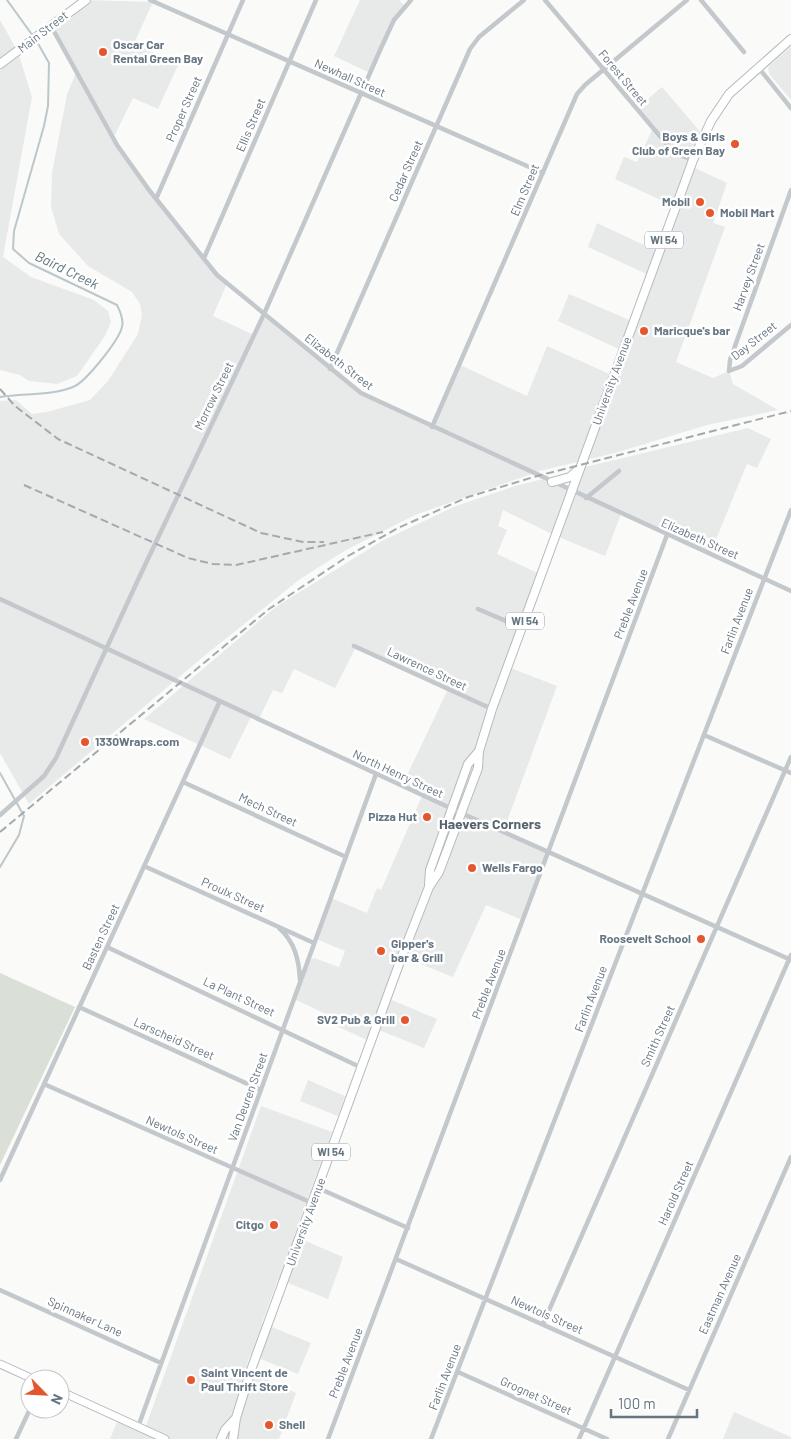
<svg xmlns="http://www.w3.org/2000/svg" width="791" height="1439" font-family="Barlow,sans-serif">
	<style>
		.built { fill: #e8e9e9 }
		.green { fill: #dadfd7 }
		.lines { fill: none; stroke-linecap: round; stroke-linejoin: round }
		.stream { stroke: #bbc7cb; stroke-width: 2 }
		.secondary-casing { stroke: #b3babf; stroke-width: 9 }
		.primary-casing { stroke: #b5babe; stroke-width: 10 }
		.street { stroke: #c3c8cc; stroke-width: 4.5 }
		.secondary { stroke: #fff; stroke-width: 7 }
		.primary { stroke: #fff; stroke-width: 8 }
		.rail { stroke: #a2aab0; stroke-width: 2; stroke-dasharray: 8 4; stroke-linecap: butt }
		.poi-dot { fill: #e4572e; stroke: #fff; stroke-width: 2 }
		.labels { text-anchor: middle; stroke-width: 5; stroke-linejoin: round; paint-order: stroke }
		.shield { fill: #fff; stroke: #939fa8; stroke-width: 1 }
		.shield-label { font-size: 11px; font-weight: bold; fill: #657683 }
		.street-label { font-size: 12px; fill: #657683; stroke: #fff }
		.poi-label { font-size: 12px; font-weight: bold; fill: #657683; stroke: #fff; text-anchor: start }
		.water-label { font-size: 14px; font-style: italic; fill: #60757c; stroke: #fff }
		.neighbourhood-label { font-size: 14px; font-weight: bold; fill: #57646e; stroke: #fff }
	</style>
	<rect width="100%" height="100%" fill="#fafaf8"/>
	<path class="built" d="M86,0L153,2L134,43L178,65L158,109L133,98L113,139L204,258L227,283L213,316L254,335L264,314L361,393L432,427L460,365L527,396L547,346L614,376L623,351L558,321L569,294L634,322L651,276L588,247L597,223L659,252L676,207L615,179L624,157L637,162L653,128L636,109L662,87L703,135L691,166L727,183L713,223L725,227L676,362L713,378L729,371L733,384L778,410L707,425L615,453L540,471L415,515L346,550L300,579L203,657L29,804L0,753V401L16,400L32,414L47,412L90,400L108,381L138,334L142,315L140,304L132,292L88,266L59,234L51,207L52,173L67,94L76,73L51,26Z
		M360,0H399L405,6L400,12L370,73L334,56Z
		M0,20L18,52L32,97L3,257L31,277L94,300L108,311L111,322L105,336L77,376L57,384L29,381L20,375L0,370Z
		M791,47V100L770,75L768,69L770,65Z
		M748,428L771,439L757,468L747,464L710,554L621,514L605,556L556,536L503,510L498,526L507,530L497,554L542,575L508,667L557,686L503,832L549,852L523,920L486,905L453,977L403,957L387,998L437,1019L424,1048L376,1029L371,1042L326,1021L328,1015L294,999L308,961L314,958L339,967L345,951L316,939L331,898L367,913L377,888L381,890L422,796L402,786L448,689L356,647L335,688L294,669L282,693L273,690L258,721L251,717L230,759L144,719L277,606L382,541L456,506L515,486L543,479L572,492L581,468Z
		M308,1080L345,1096L338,1116L300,1101Z
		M261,1106L332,1132L294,1236L343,1257L328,1299L278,1279L262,1323L311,1343L298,1374L250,1355L245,1370L296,1393L279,1439H110L117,1422L143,1434Z
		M734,1412L791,1437V1439H723Z"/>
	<path class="green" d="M0,973L75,1007L0,1165Z"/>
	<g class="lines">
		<path class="stream" d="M7,0L33,36
			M0,397C24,393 51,396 73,387C86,382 119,340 122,327C124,320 120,311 117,305L29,263L13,249L14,231L44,126L48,106L49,63L36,40
			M0,773L24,816L19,835L0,867"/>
		<defs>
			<path id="secondary" d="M0,1364L33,1379
				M60,1391L165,1439"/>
			<path id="primary" d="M0,64L86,0
				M552,482L570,477L579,469
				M429,885L430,870L468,764L479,751
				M221,1439L225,1430L236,1418
				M233,1439L236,1418L251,1370L402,956L429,887L439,872L478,768L479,751L492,709L693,160L711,121L729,94L791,39"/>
		</defs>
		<use href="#secondary" class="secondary-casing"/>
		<use href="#primary" class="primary-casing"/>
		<path class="street" d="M150,0L543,173
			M545,0L670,148L677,154L693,160
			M701,0L744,52
			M51,26L117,145L149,190L217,275L361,393L791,591
			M758,67L791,108
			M791,190L730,360L729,371L742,366L791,325
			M156,199L243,0
			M204,258L316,0
			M330,369L470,49L479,37L524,0
			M432,427L577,94L585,85L687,0
			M586,498L619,471
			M0,599L461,813L791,960
			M478,609L522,628
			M354,646L492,709
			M704,735L791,773
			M183,782L346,857
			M0,815L44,776L56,758L137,582L264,314L381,48L394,20L411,0
			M144,866L314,943
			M279,928C295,942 299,960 300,980
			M107,947L362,1068
			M79,1007L261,1090
			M44,1084L312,1203
			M0,1180L219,703
			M318,1188L408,1228
			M396,1259L689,1390
			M0,1290L161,1363
			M543,1324L791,757
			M458,1372L607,1439
			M138,1427L376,774
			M16,1439L30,1409
			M328,1439L667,535
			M431,1439L791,510
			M579,1439L791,955
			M668,1439L791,1157"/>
		<use href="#secondary" class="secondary"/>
		<use href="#primary" class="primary"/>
		<path class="rail" d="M0,389L15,406L58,439L261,533L303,542H324
			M24,485L188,558L213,564L236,565L383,532
			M0,832L269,609L348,556L398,528L468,497L537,476L791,411"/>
	</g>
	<g class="poi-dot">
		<circle cx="103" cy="52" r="5"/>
		<circle cx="735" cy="144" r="5"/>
		<circle cx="700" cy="202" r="5"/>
		<circle cx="710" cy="213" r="5"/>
		<circle cx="644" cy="331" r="5"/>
		<circle cx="85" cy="742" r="5"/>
		<circle cx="427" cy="817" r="5"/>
		<circle cx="472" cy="868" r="5"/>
		<circle cx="701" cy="939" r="5"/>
		<circle cx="381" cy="951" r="5"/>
		<circle cx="405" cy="1020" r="5"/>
		<circle cx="274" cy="1225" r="5"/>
		<circle cx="191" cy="1380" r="5"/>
		<circle cx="269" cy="1425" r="5"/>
	</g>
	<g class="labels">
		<g class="shield">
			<rect x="645" y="231.5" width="38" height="17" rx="4"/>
			<rect x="506" y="612.5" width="38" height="17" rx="4"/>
			<rect x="312" y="1143.5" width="38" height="17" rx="4"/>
		</g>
		<g class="shield-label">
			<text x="664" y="244">WI 54</text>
			<text x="525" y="625">WI 54</text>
			<text x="331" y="1156">WI 54</text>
		</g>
		<g class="street-label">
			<text transform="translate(43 32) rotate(-38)" y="4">Main Street</text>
			<text transform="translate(350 78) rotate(24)" y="4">Newhall Street</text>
			<text transform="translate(623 78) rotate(50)" y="4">Forest Street</text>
			<text transform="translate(184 109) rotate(-66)" y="4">Proper Street</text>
			<text transform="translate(251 125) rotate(-67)" y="4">Ellis Street</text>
			<text transform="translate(406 171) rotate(-66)" y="4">Cedar Street</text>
			<text transform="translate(525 190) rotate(-67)" y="4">Elm Street</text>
			<text transform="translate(749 277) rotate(-70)" y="4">Harvey Street</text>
			<text transform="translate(754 341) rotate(-38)" y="4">Day Street</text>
			<text transform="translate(339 362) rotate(38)" y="4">Elizabeth Street</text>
			<text transform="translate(612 381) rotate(-70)" y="4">University Avenue</text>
			<text transform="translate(214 396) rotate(-64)" y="4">Morrow Street</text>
			<text transform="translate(700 539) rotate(24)" y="4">Elizabeth Street</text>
			<text transform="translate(631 604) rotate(-69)" y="4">Preble Avenue</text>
			<text transform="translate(737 621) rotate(-69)" y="4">Farlin Avenue</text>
			<text transform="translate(427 669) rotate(25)" y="4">Lawrence Street</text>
			<text transform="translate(398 774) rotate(25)" y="4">North Henry Street</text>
			<text transform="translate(268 810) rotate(25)" y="4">Mech Street</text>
			<text transform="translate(233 895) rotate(24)" y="4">Proulx Street</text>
			<text transform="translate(101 937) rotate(-65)" y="4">Basten Street</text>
			<text transform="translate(489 984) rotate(-69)" y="4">Preble Avenue</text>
			<text transform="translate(239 997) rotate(25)" y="4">La Plant Street</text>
			<text transform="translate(591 999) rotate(-69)" y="4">Farlin Avenue</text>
			<text transform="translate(658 1036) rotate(-66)" y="4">Smith Street</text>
			<text transform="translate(174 1039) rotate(24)" y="4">Larscheid Street</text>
			<text transform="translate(248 1097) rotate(-70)" y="4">Van Deuren Street</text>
			<text transform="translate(182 1135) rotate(24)" y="4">Newtols Street</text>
			<text transform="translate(676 1193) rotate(-66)" y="4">Harold Street</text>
			<text transform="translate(306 1222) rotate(-70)" y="4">University Avenue</text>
			<text transform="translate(720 1294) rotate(-66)" y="4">Eastman Avenue</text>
			<text transform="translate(547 1315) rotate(24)" y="4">Newtols Street</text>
			<text transform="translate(85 1317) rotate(24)" y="4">Spinnaker Lane</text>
			<text transform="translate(346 1363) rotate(-69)" y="4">Preble Avenue</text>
			<text transform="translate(445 1377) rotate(-69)" y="4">Farlin Avenue</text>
			<text transform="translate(536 1396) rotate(24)" y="4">Grognet Street</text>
		</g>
		<g class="poi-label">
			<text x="113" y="49">Oscar Car<tspan x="113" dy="14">Rental Green Bay</tspan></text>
			<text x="725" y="141" text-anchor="end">Boys &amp; Girls<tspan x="725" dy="14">Club of Green Bay</tspan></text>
			<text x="690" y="206" text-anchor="end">Mobil</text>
			<text x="720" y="217">Mobil Mart</text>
			<text x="654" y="335">Maricque's bar</text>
			<text x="95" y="746">1330Wraps.com</text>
			<text x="417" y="821" text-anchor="end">Pizza Hut</text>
			<text x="482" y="872">Wells Fargo</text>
			<text x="691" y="943" text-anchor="end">Roosevelt School</text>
			<text x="391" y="948">Gipper's<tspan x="391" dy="14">bar &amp; Grill</tspan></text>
			<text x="395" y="1024" text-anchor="end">SV2 Pub &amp; Grill</text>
			<text x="264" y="1229" text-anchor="end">Citgo</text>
			<text x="201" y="1377">Saint Vincent de<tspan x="201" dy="14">Paul Thrift Store</tspan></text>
			<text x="279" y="1429">Shell</text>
		</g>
		<g class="water-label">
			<text transform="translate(67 270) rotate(26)" y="5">Baird Creek</text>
		</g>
		<g class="neighbourhood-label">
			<text x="490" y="829">Haevers Corners</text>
		</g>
	</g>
	<g transform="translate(45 1394) rotate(114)"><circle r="24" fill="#ffffff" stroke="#c1c8cd"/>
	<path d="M0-4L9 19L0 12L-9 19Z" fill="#e4572e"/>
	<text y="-8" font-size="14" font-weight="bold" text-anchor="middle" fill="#657683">N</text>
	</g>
	<path d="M611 1409v8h86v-8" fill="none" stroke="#657683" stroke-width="2.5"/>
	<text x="618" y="1409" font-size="15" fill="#657683" stroke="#ffffff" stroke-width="4" paint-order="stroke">100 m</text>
</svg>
